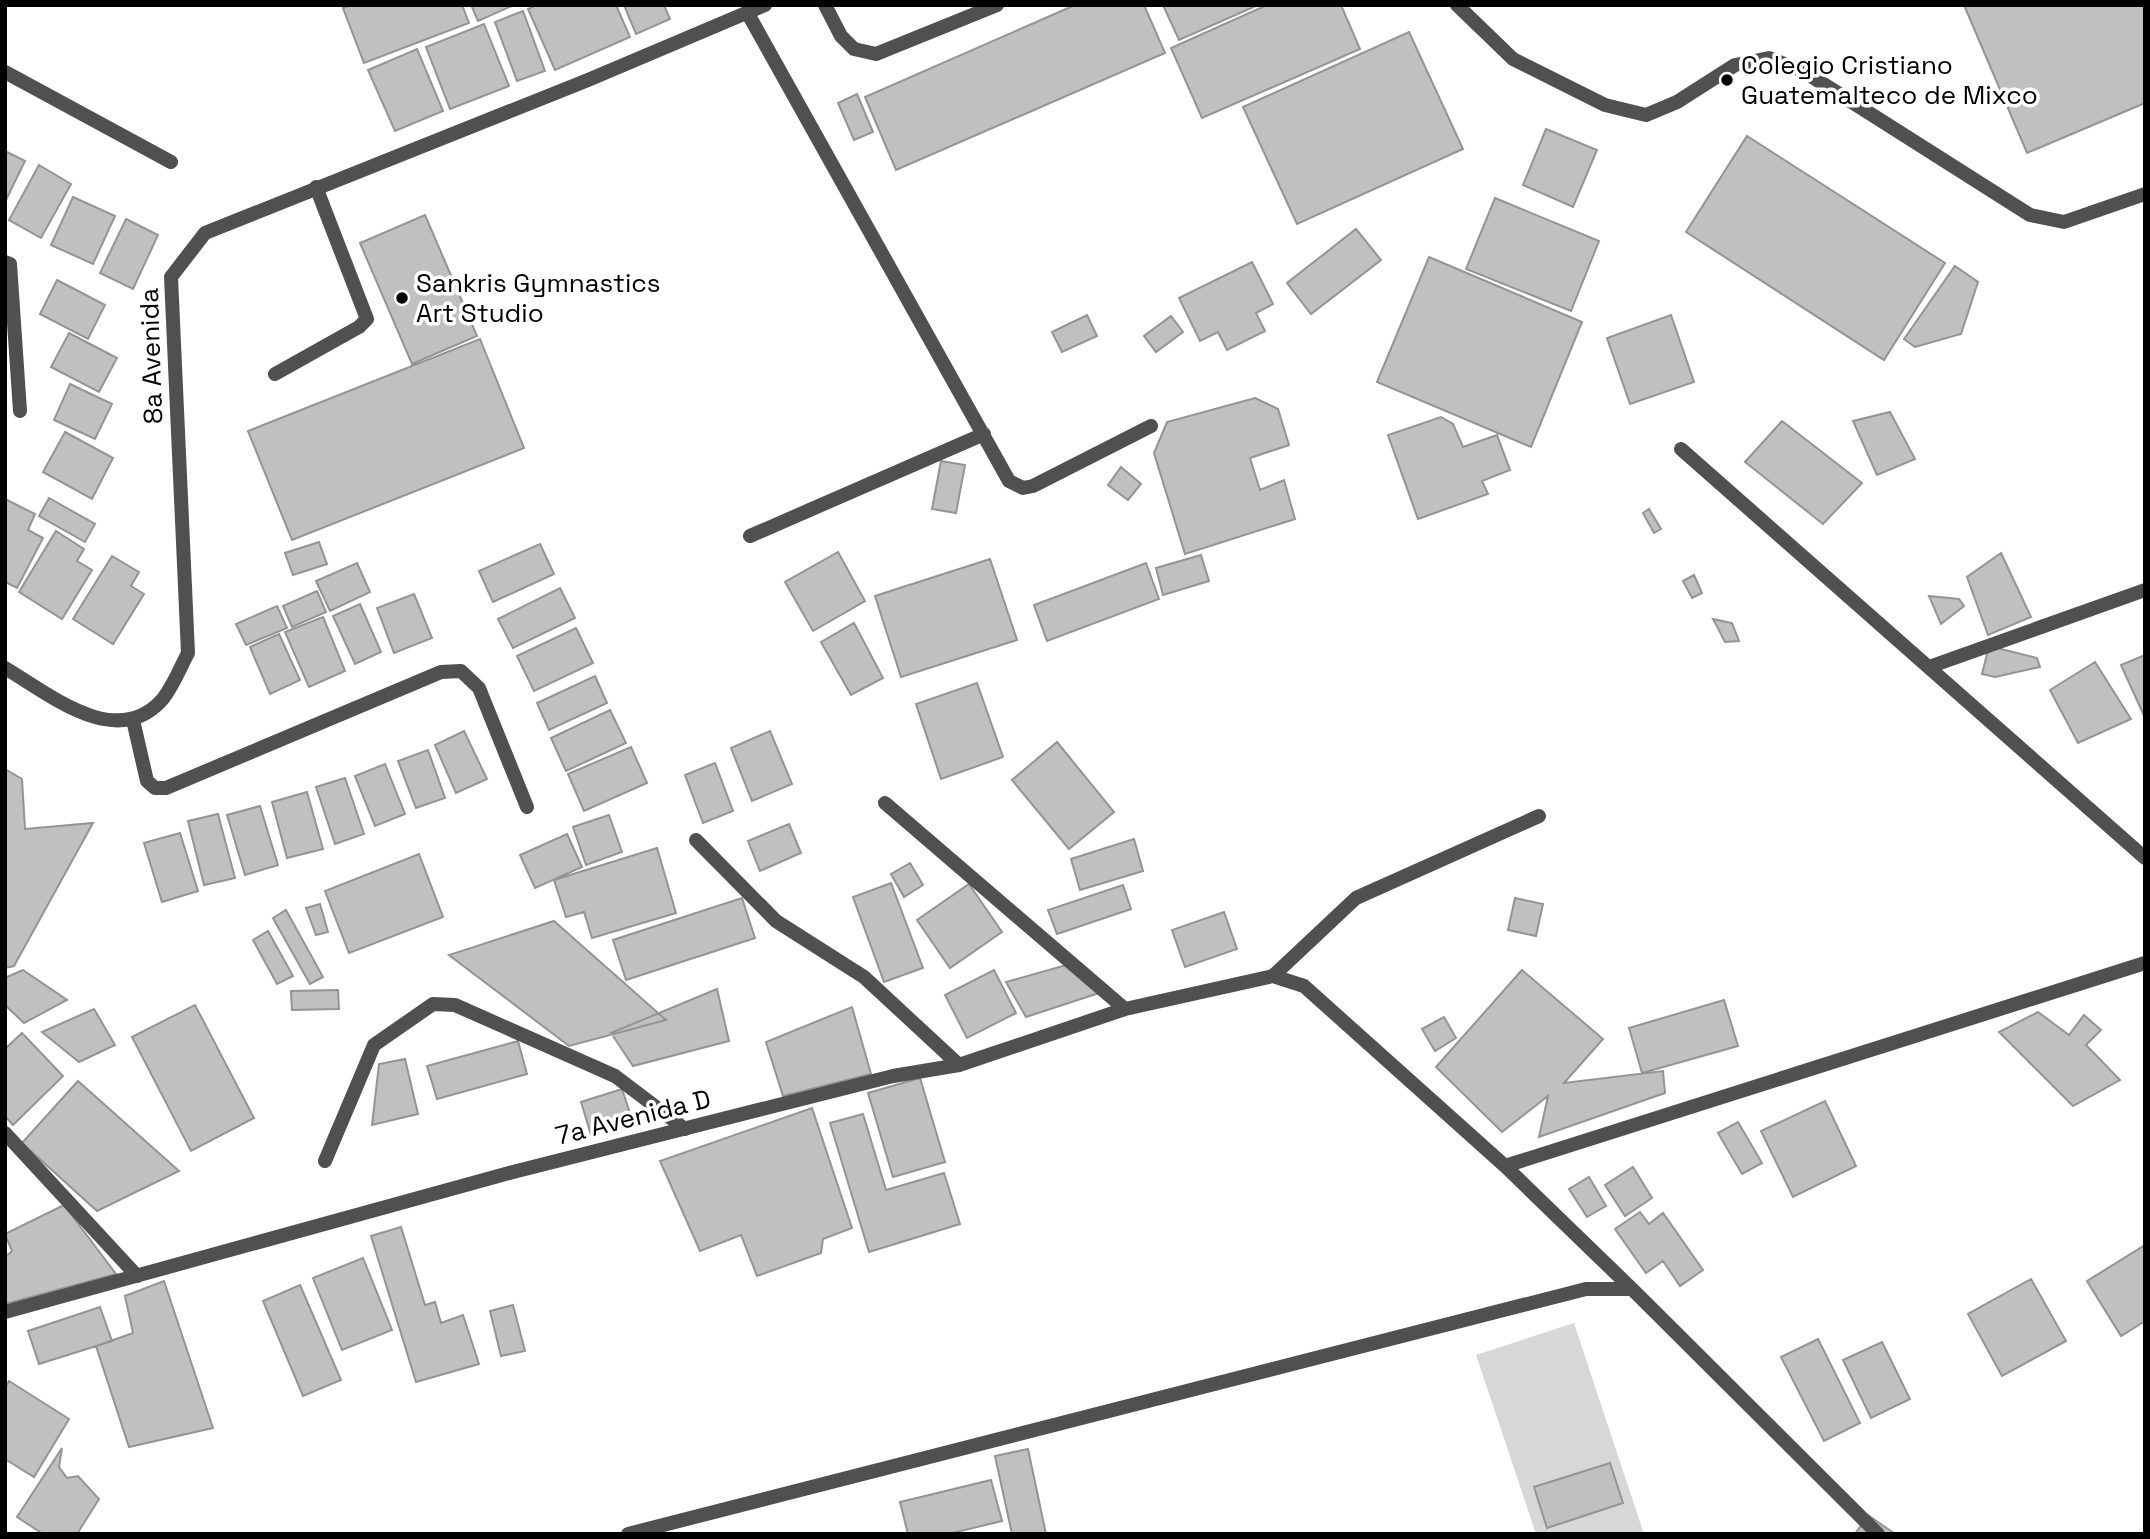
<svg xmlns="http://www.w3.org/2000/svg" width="2150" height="1539" font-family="'Space Grotesk',sans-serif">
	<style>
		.green { fill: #d7d7d7 }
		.building { fill: #c0c0c0; stroke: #949494; stroke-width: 2 }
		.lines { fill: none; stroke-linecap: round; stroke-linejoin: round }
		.service { stroke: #505050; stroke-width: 14 }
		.minor { stroke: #505050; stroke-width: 14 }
		.poi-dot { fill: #000; stroke: #fff; stroke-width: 2.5 }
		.labels { text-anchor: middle; stroke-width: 7; stroke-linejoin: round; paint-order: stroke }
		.poi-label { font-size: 26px; fill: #000; stroke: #fff; text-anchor: start }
		.street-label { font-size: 26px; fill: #000; stroke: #fff }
	</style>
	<rect width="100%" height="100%" fill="#fff"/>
	<path class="green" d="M1574,1323L1643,1531L1634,1534H1536L1476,1355Z"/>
	<path class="building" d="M351,5H462L469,23L364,63L343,8Z
		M471,5H514L478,21Z
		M537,5H616L630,37L555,70L528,9Z
		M624,5H664L670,19L636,34Z
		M1075,5H1144L1165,53L896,170L865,97Z
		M1163,5H1258L1179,40Z
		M1267,5H1341L1360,49L1202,118L1171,48Z
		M1964,5H2145V103L2027,153Z
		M523,11L545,71L517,81L495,22Z
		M484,24L509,86L450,109L426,47Z
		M1409,32L1463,149L1297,224L1243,107Z
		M417,49L443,111L395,131L368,70Z
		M857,94L873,132L854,140L838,103Z
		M1546,129L1597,150L1573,207L1523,185Z
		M1747,136L1945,263L1884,360L1686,232Z
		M5,151L25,161L5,202Z
		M39,165L71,184L41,238L9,220Z
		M73,197L115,216L93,264L51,245Z
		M1495,198L1599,241L1571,311L1466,269Z
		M425,215L477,336L412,364L360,243Z
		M126,219L158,235L133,289L100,273Z
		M1356,229L1381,260L1311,314L1287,283Z
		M1429,257L1582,322L1531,447L1377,382Z
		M1252,262L1273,304L1256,313L1265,331L1227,350L1218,332L1200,341L1179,298Z
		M1955,266L1978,282L1961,334L1915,347L1904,339Z
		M57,280L105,305L88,339L40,314Z
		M1087,315L1097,336L1062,352L1052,332Z
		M1671,315L1694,382L1630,404L1607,338Z
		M1171,316L1183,332L1156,352L1144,336Z
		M69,333L117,358L99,392L51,367Z
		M480,339L524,448L292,540L248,431Z
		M70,384L112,404L95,439L54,420Z
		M1255,398L1278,409L1289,445L1250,458L1260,490L1284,480L1295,519L1185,554L1154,453L1167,422Z
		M1890,412L1915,459L1877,475L1853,421Z
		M1441,417L1453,424L1463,447L1497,435L1510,470L1482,481L1488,494L1418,519L1388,435Z
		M1782,421L1862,483L1823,524L1745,462Z
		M65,432L113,458L92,499L43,472Z
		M941,461L965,465L956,513L932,509Z
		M1121,467L1141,484L1128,500L1108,485Z
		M49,498L95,524L85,542L39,516Z
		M5,499L35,514L28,530L43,538L17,588L5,582Z
		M1649,509L1661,529L1654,533L1643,513Z
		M56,531L84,549L77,561L92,570L62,619L19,592Z
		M319,542L327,564L293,575L285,553Z
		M540,544L554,574L493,602L479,571Z
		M838,552L865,601L813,631L785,582Z
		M2001,553L2031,617L1988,635L1967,577Z
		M1201,555L1209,581L1163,595L1156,568Z
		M112,556L139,572L131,586L144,594L113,644L73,619Z
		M990,559L1017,640L901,677L875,596Z
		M357,563L370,592L330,611L316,581Z
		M1146,563L1159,599L1047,641L1034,605Z
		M1694,575L1702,593L1692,598L1683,581Z
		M560,588L575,618L513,648L498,619Z
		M317,591L326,612L292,627L283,606Z
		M414,594L432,638L394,653L377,608Z
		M1929,596L1959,599L1964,606L1941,624Z
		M360,604L381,652L355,664L333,616Z
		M277,606L287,628L246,645L236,624Z
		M323,617L345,671L309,687L285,632Z
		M1713,619L1732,623L1739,641L1725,642Z
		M854,623L883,678L851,695L821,642Z
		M576,628L593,663L534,691L517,656Z
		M279,634L300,680L270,694L250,647Z
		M1989,646L2037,658L2040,667L1995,677L1982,674Z
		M2145,655V718L2121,665Z
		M2095,662L2131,719L2078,743L2050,690Z
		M595,676L607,703L549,730L537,703Z
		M977,683L1003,757L941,779L916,704Z
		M610,710L626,743L566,771L551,738Z
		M464,731L487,779L456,793L435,745Z
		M770,731L792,784L752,801L731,748Z
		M1057,742L1114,812L1069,849L1012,780Z
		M631,747L647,783L584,811L568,774Z
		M428,750L445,798L416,808L398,761Z
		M715,763L733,811L703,823L685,775Z
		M385,764L405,814L375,826L355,776Z
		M5,769L22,779L25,829L93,823L14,966L5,968Z
		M345,778L364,834L335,844L316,787Z
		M307,792L323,849L287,858L272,802Z
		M260,806L278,865L245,875L227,815Z
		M218,814L235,878L204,885L188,821Z
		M609,815L622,852L586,865L573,827Z
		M789,824L801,853L760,871L748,841Z
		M180,833L198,891L162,902L144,843Z
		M567,834L582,867L535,888L520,855Z
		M1134,839L1143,871L1080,890L1071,859Z
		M657,848L676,913L592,938L584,912L566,917L554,880Z
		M419,854L443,917L349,953L325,891Z
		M910,863L923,885L904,897L891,874Z
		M891,883L923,968L884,982L853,897Z
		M969,884L1002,932L950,968L917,920Z
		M1123,885L1131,909L1057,934L1048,910Z
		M742,898L755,938L626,980L613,940Z
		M1515,898L1543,904L1536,936L1508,930Z
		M320,904L328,932L316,935L306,908Z
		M286,910L323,977L310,984L273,918Z
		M1224,912L1237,949L1185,967L1172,930Z
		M554,921L666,1020L569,1046L449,955Z
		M268,931L293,976L277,984L253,940Z
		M1066,965L1099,993L1026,1017L1006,982Z
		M23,970L67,1000L24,1023L5,1005V978Z
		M994,970L1016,1013L967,1038L945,995Z
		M1522,970L1603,1039L1564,1083L1663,1071L1665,1093L1539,1137L1548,1096L1502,1132L1436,1067Z
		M717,989L729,1041L633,1066L611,1033Z
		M338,990L339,1009L292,1010L291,991Z
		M1724,1000L1738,1046L1642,1073L1629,1028Z
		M195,1005L254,1118L191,1151L132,1037Z
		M852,1007L871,1074L783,1096L766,1042Z
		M94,1009L115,1045L79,1062L42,1032Z
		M2038,1012L2069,1035L2084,1015L2101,1030L2086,1045L2120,1080L2073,1106L1999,1032Z
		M1444,1017L1456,1038L1435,1051L1422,1029Z
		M22,1033L63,1076L13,1125L5,1116V1049Z
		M518,1041L527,1074L437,1099L427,1066Z
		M405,1059L418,1114L372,1125L379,1064Z
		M920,1078L945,1162L893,1177L868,1093Z
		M78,1081L179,1171L97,1211L22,1143Z
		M622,1089L633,1122L591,1135L581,1102Z
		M1825,1101L1856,1166L1793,1197L1761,1131Z
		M812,1108L852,1228L823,1239L821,1253L757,1276L741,1235L700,1251L660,1161Z
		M863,1114L886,1190L944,1173L960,1224L869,1252L830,1123Z
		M1738,1122L1762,1163L1742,1174L1718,1133Z
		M1633,1167L1652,1198L1625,1216L1605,1185Z
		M1589,1177L1606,1206L1587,1217L1569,1189Z
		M64,1205L116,1274L5,1304V1257L12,1251L5,1234Z
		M1640,1212L1649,1224L1663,1213L1703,1270L1680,1286L1663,1261L1646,1273L1615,1229Z
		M401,1227L425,1305L435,1302L441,1323L463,1315L479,1364L416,1382L371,1236Z
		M2145,1245V1321L2121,1336L2087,1281Z
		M363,1258L392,1330L342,1350L313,1278Z
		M2031,1279L2066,1341L2002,1376L1968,1314Z
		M164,1281L213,1428L129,1447L96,1346L133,1333L125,1296Z
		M300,1285L341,1380L303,1396L263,1301Z
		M513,1305L525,1351L501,1356L490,1311Z
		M100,1307L112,1341L39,1364L28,1331Z
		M1818,1339L1860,1423L1824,1441L1781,1357Z
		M1882,1342L1910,1399L1871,1418L1843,1360Z
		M9,1381L69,1419L34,1477L5,1459V1388Z
		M62,1448L59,1467L67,1478L78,1476L99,1499L77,1534H43L17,1517Z
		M1028,1449L1046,1534H1012L995,1456Z
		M1610,1463L1623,1503L1547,1528L1534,1487Z
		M991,1480L1002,1521L948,1534H908L900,1502Z
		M1868,1515L1895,1534H1855Z"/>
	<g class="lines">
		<path class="service" d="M825,5L841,36L854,49L876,54L997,5
			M1457,5L1513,59L1605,105L1646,115L1677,102L1735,65L1769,58L1803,71L2030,215L2064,222L2145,194
			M747,12L1009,481L1023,488L1033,486L1151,426
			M275,374L359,327L367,319L316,187
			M750,536L984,434
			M1273,976L1356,898L1539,816
			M325,1161L374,1045L433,1004L455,1005L615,1076L685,1129"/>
		<path class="minor" d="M5,72L171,162
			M5,262L10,264L20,411
			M1681,449L2145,858
			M1929,667L2145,590
			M5,668C49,694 115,750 161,701C172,689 180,668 188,653L171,277L205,233L588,80L765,5
			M133,720L147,781L155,788H166L441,672L461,671L479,688L527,807
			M885,803L1125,1009
			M696,840L776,921L864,977L959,1065
			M5,1133L137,1276
			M1505,1166L2145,963
			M5,1312L513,1172L893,1076L959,1065L1125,1009L1273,976L1304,986L1505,1166L1632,1289
			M628,1534L1586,1289H1632L1878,1534"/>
	</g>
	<g class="poi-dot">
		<circle cx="1727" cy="80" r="7"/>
		<circle cx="402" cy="298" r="7"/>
	</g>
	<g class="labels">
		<g class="poi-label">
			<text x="1741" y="74">Colegio Cristiano<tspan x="1741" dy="30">Guatemalteco de Mixco</tspan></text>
			<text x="416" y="292">Sankris Gymnastics<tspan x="416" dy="30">Art Studio</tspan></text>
		</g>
		<g class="street-label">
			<text transform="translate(151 356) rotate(-92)" y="9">8a Avenida</text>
			<text transform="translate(633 1117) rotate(-14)" y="9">7a Avenida D</text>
		</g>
	</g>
	<rect width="2150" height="1539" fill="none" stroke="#000000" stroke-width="14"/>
</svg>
